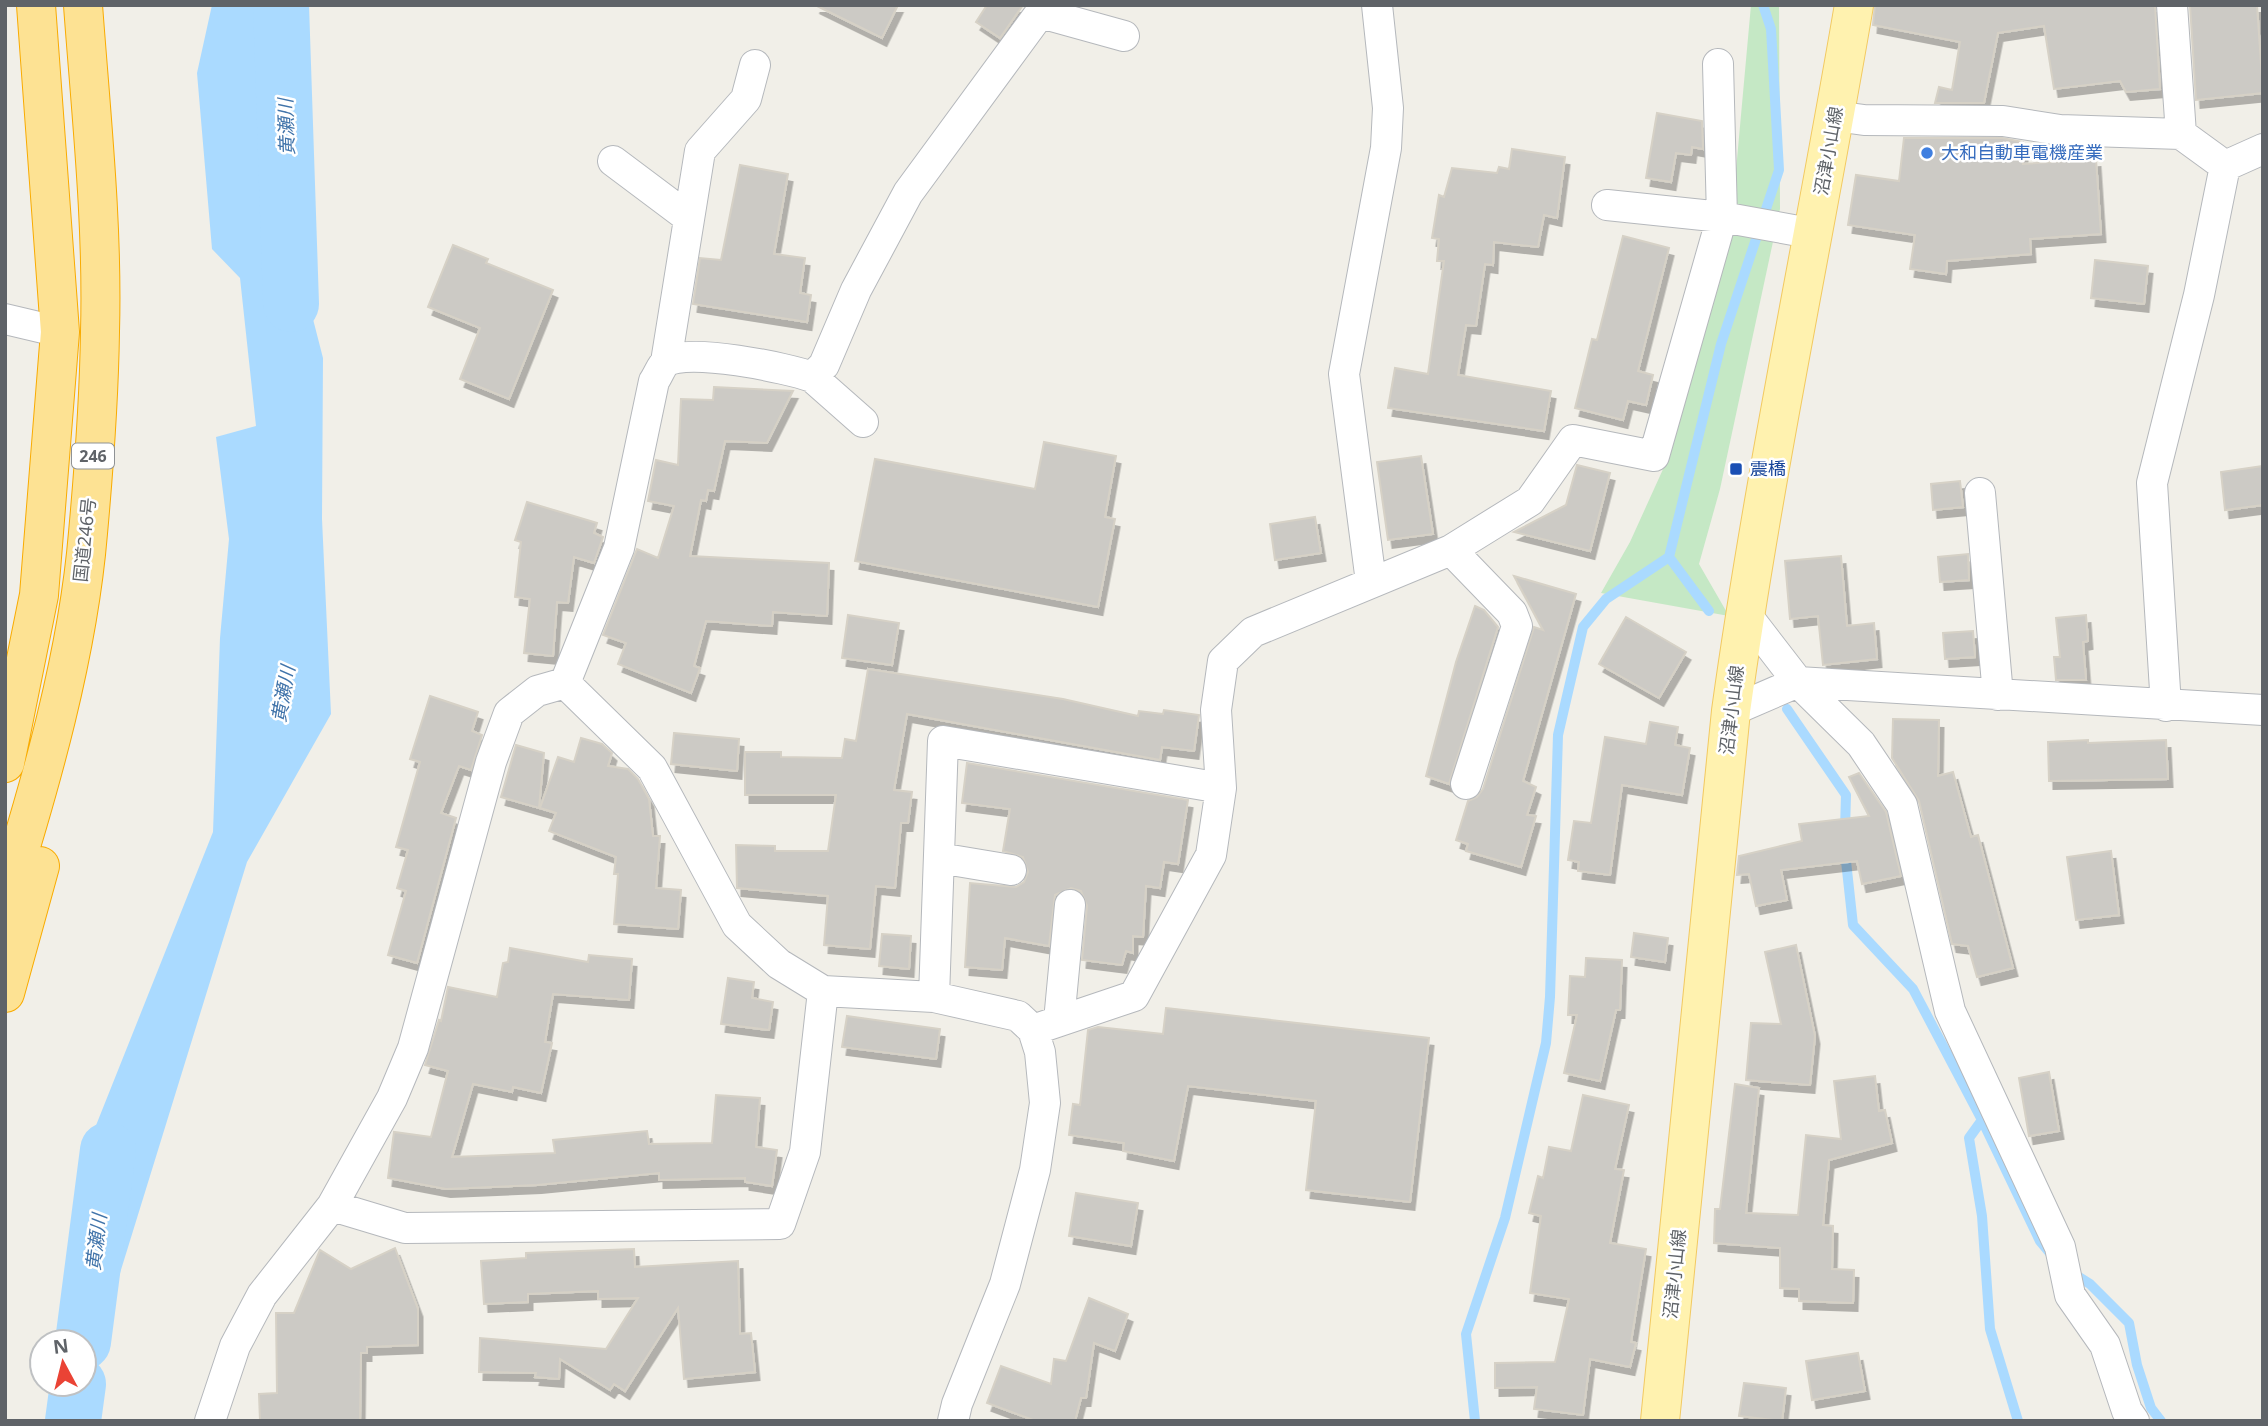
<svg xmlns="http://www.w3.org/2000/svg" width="2268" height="1426" font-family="'Noto Sans','Noto Sans JP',sans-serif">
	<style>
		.green { fill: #c5e8c5 }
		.water { fill: #aadaff }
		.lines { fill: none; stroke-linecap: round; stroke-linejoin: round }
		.stream { stroke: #aadaff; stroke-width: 10 }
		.river { stroke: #aadaff; stroke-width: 56 }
		.building { fill: #cccac5; stroke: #d6d1c6; stroke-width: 2; filter: url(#shadow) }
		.minor-casing { stroke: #b5b8bc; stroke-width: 32 }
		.major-casing { stroke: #f2c960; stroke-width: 40 }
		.highway-casing { stroke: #f9ab00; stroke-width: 40 }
		.minor { stroke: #fff; stroke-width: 30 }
		.major { stroke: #fff2af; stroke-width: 38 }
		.highway { stroke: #fde293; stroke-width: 38 }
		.shop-dot { fill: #3f7fe0; stroke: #fff; stroke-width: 2.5 }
		.transit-dot { fill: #1a4fb4; stroke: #fff; stroke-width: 2.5 }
		.labels { text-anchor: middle; stroke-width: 5; stroke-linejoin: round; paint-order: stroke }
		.shield { fill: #fff; stroke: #8f9295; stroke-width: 2 }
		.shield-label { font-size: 16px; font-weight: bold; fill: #5f6368 }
		.street-label { font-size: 18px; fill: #5f6368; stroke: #fff }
		.shop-label { font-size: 18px; fill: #366cbe; stroke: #fff; text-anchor: start }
		.transit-label { font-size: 18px; fill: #164399; stroke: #fff; text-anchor: start }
		.water-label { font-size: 19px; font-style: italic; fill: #4174aa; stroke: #fff }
	</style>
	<defs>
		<filter id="shadow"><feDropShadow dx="4.5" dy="8" stdDeviation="0" flood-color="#0004"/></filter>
	</defs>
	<rect width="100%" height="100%" fill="#f1efe8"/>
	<path class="green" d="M1751,5H1779L1780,209L1720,489L1699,564L1729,616L1601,593L1630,542L1669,456L1732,214Z"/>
	<path class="water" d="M212,5H300L268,144L323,358L322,519L331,714L247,862L112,1299L85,1153L213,832L220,638L229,539L216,437L256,426L240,278L212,249L197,73Z"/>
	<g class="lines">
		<path class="stream" d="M1669,557L1709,611
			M1787,709L1846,795L1845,830
			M1845,852L1853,925L1913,989L1982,1120L1969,1138L1982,1216L1990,1329L2018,1421
			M1982,1120L2040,1241L2050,1253
			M2071,1272L2090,1284L2129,1323L2137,1365L2151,1408L2161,1421
			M1475,1421L1466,1334L1505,1218L1546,1043L1550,997L1558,735L1583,627L1606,599L1669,557L1721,344L1779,170L1771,29L1763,5"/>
		<path class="river" d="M281,5L291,304
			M83,1342L108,1150
			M73,1421L78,1384"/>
	</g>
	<path class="building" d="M815,5H898L882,38Z
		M987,5H1023L1000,38L976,22Z
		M1875,5H2155L2160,89L2126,92L2120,81L2054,89L2044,26L1998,33L1984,103H1935L1939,87L1952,90L1960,42L1873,25Z
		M2190,5H2257L2263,93L2196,100Z
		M1657,113L1702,121L1703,149L1692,147L1691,155L1676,153L1671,182L1646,178Z
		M1904,138H2002L2023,142V164L2096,159L2101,234L2030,239L2031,254L1947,261L1946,274L1910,269L1915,235L1848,225L1856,175L1899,181Z
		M1512,149L1565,157L1557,218L1544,215L1538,247L1494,242L1493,265L1485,264L1476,326L1466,325L1458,375L1551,391L1544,431L1388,408L1395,368L1428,374L1444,261H1437L1439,239L1432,238L1439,195L1444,197L1452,168L1497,173L1499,167L1509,169Z
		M740,165L788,174L774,254L805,258L800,293L811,295L807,322L693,304L700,258L721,260Z
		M1623,236L1669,248L1638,371L1653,375L1646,405L1628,401L1623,420L1575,408L1592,339L1597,340Z
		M453,245L488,259L486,263L553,290L509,399L460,379L480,328L428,307Z
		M2095,260L2148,266L2144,304L2091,298Z
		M714,387L793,391L767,443L725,441L714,491L708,490L706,501L701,500L690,556L829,563L827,616L773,612L772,626L706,621L694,666L700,668L691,693L618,664L626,643L603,635L637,549L658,558L674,506L648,501L656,460L678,465L681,399L713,400Z
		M1044,442L1116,456L1105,517L1115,519L1098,607L855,561L875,459L1035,489Z
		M1421,456L1433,534L1388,540L1377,462Z
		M1577,465L1610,473L1590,551L1514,532L1566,505Z
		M2263,466V505L2225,510L2221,472Z
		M1960,481L1963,507L1933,510L1931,484Z
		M527,502L597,523L594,533L603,537L594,563L574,557L568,603L557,602L553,656L524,653L530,599L515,597L521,542L515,540Z
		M1315,517L1321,553L1275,560L1270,524Z
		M1968,554L1969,580L1940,582L1938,557Z
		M1841,556L1847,626L1874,623L1877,659L1823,665L1818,616L1790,619L1785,561Z
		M1514,576L1576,594L1523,781L1536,787L1527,815L1536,816L1521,867L1466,851L1468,844L1456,840L1468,801L1477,797L1483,789L1534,627L1543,630Z
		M1475,606L1484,610L1498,627L1449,784L1426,776L1456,662Z
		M848,615L899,623L892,665L842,658Z
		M2086,615L2088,641L2083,642L2086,680H2056L2054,657H2060L2056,618Z
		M1626,617L1686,652L1659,698L1599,664Z
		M1973,631L1975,657L1945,659L1943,633Z
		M868,669L1063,699L1138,716L1139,711L1163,714L1164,710L1199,715L1194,751L1162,747L1160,760L907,714L894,790L912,792L908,823H901L895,888L876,886L870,949L824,945L828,896L737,888L736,845L775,846V851H828L836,795H745V752H781V757L842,758L845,739L856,741Z
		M430,696L478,712L472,731L482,735L471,770L459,766L441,813L456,818L417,963L388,955L406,891L397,888L408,850L396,847L420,762L410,759Z
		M1893,719L1939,720L1938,776L1953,772L1971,837L1978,835L2013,968L1977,977L1968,946L1952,944L1919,801L1892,758Z
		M1650,722L1678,727L1675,745L1690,748L1682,795L1622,785L1610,875L1578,871L1579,862L1568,860L1574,821L1591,823L1605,737L1646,744Z
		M674,733L739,739L737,771L671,764Z
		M581,738L602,744L612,753L608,766L628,769L638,779L649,799L653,836H660L656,888L681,890L678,929L614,924L618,874H614L616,857L549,831L556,813L540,808L558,757L574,762Z
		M2088,740V743L2166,740L2168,779L2049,781L2048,742Z
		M516,745L544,753L539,808L501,797Z
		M967,763L1188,800L1178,864L1164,862L1160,888L1146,886L1143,937L1133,936V953L1126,951L1122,965L1082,960L1087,906L1081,891L1071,888L1055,895L1049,946L1005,938L1002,970L965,967L970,883L1016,887L1024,882L1028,872L1023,857L1003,851L1010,809L962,803Z
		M1859,773L1886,812L1901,876L1862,884L1857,861L1781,870L1787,900L1756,906L1749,874L1737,875L1739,856L1802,841L1799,824L1869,816L1849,777Z
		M2111,851L2119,915L2076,920L2067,857Z
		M1634,933L1668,938L1665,962L1631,957Z
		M882,934L911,936L909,969L879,966Z
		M1796,945L1815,1036L1810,1085L1746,1080L1751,1023L1781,1024L1765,952Z
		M510,948L588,962L589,955L632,959L629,1000L553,994L545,1042L552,1043L541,1093L513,1087L512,1092L473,1084L452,1157L555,1153L553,1140L647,1131L649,1144L712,1143L716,1095L760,1098L756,1147L777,1150L772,1186L745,1182V1178L659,1180V1173L537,1185L446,1189L388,1178L394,1132L431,1137L448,1071L425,1065L439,1020L441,1021L448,987L497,997L503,963L508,962Z
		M1586,958L1622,960L1620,1010H1616L1600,1081L1564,1073L1577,1015H1568L1570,976L1585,977Z
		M728,978L754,982L752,998L773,1002L769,1030L721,1024Z
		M1166,1008L1429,1038L1410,1202L1306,1190L1316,1101L1188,1086L1174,1161L1123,1151L1124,1143L1069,1135L1073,1104L1080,1105L1088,1030L1098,1027L1163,1034Z
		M847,1016L940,1029L936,1059L842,1047Z
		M2049,1072L2059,1131L2029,1136L2019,1078Z
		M1875,1076L1879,1111L1885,1110L1892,1143L1829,1160L1823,1225L1833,1226L1832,1269L1854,1270L1853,1303L1799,1301V1289L1780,1288V1248L1714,1243L1715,1209H1720L1735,1084L1759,1088L1746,1213L1798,1215L1806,1135L1841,1139L1834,1081Z
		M1583,1095L1629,1105L1615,1169L1624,1170L1610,1243L1646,1249L1631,1342L1636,1343L1630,1367L1590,1359L1583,1415L1534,1409L1537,1387L1495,1388V1363L1555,1362L1569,1299L1530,1293L1541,1216L1529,1213L1538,1176L1543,1178L1549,1147L1571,1151Z
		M1076,1193L1138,1203L1131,1246L1069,1236Z
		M395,1248L418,1309V1345L367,1347V1353H361L360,1421H260L259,1394L277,1393L276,1313H294L320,1250L351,1269Z
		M634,1249L635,1267L738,1261L740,1334L751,1333L755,1372L684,1379L678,1308L625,1391L614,1384L610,1390L560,1359L559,1379L535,1377L536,1373L479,1372L480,1338L606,1349L638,1298L598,1299V1291L528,1294V1302L484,1304L481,1261L526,1258V1253Z
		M1089,1298L1128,1314L1115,1351L1094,1343L1086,1398H1081L1075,1421H1036L987,1403L1001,1366L1051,1384L1054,1359L1066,1361Z
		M1858,1353L1865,1391L1812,1400L1806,1361Z
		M1744,1383L1786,1388L1782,1421L1739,1416Z"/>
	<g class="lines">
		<defs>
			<path id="minor" d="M1041,13L1124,36
				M1835,116L1864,120L2003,121L2060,130L2181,134L2172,5
				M613,161L689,218
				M2225,166L2263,149
				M1607,205L1722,217L1815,234
				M5,319L60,332
				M666,362L700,151L746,99L755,65
				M812,377L863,422
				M1980,493L1998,695
				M1451,550L1512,613L1517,626L1466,784
				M1371,582L1344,374L1386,148L1388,108L1377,5
				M1744,612L1798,682L2263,710
				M565,683L652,768L737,925L779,964L823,991L934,997L1018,1016L1033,1030L1040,1052L1045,1103L1035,1170L1005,1284L957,1404L953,1421
				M2166,706L2152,483L2199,295L2225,166L2181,134
				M1731,711L1798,682L1861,744L1902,805L1950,1011L2060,1247L2070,1295L2105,1345L2127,1411L2134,1421
				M939,858L1011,870
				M934,997L943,741L1221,788
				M1059,1021L1070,905
				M1033,1030L1134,996L1211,855L1221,788L1216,710L1223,661L1253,632L1451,550L1530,501L1573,440L1654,456L1722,217L1718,64
				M332,1206L405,1228L780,1224L805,1152L823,991
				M210,1421L235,1346L262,1295L332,1206L392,1098L413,1048L491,762L509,713L537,691L565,683L619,548L654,381C658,376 661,366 666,362C686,347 788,368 812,377L824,365L856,290L908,193L1046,5"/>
			<path id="major" d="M1660,1421L1731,711C1764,474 1814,240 1854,5"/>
			<path id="highway" d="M5,763L39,595L60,332L36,5
				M5,898C41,783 78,654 88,533C94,467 99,399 100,332C103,224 91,114 83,5
				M5,993L40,866"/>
		</defs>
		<use href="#minor" class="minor-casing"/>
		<use href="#major" class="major-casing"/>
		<use href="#highway" class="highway-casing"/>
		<use href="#minor" class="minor"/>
		<use href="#major" class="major"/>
		<use href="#highway" class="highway"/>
	</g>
	<circle class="shop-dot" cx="1927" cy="153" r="7"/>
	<rect class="transit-dot" x="1729" y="462" width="14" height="14" rx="3.5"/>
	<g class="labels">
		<rect class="shield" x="72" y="443.5" width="42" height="25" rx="5"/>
		<g class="shield-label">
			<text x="93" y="462">246</text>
		</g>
		<g class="street-label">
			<text transform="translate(1829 151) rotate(-80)" y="6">沼津小山線</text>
			<text transform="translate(85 540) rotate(-84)" y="6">国道246号</text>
			<text transform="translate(1732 710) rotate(-83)" y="6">沼津小山線</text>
			<text transform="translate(1675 1274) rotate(-84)" y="6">沼津小山線</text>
		</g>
		<g class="shop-label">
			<text x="1941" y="159">大和自動車電機産業</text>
		</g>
		<g class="transit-label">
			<text x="1750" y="475">震橋</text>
		</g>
		<g class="water-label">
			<text transform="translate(286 127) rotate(-92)" y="7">黄瀬川</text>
			<text transform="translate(283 694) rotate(-80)" y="7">黄瀬川</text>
			<text transform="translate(96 1242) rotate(-83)" y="7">黄瀬川</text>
		</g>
	</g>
	<rect width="2268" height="1426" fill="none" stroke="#5f6368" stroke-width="14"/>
	<g transform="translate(63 1363) rotate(353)"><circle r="33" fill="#ffffff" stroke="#bfc1c3" stroke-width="2"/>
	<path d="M0-5L12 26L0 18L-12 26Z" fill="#ea4335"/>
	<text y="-10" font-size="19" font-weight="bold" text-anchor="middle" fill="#5f6368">N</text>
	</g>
</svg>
